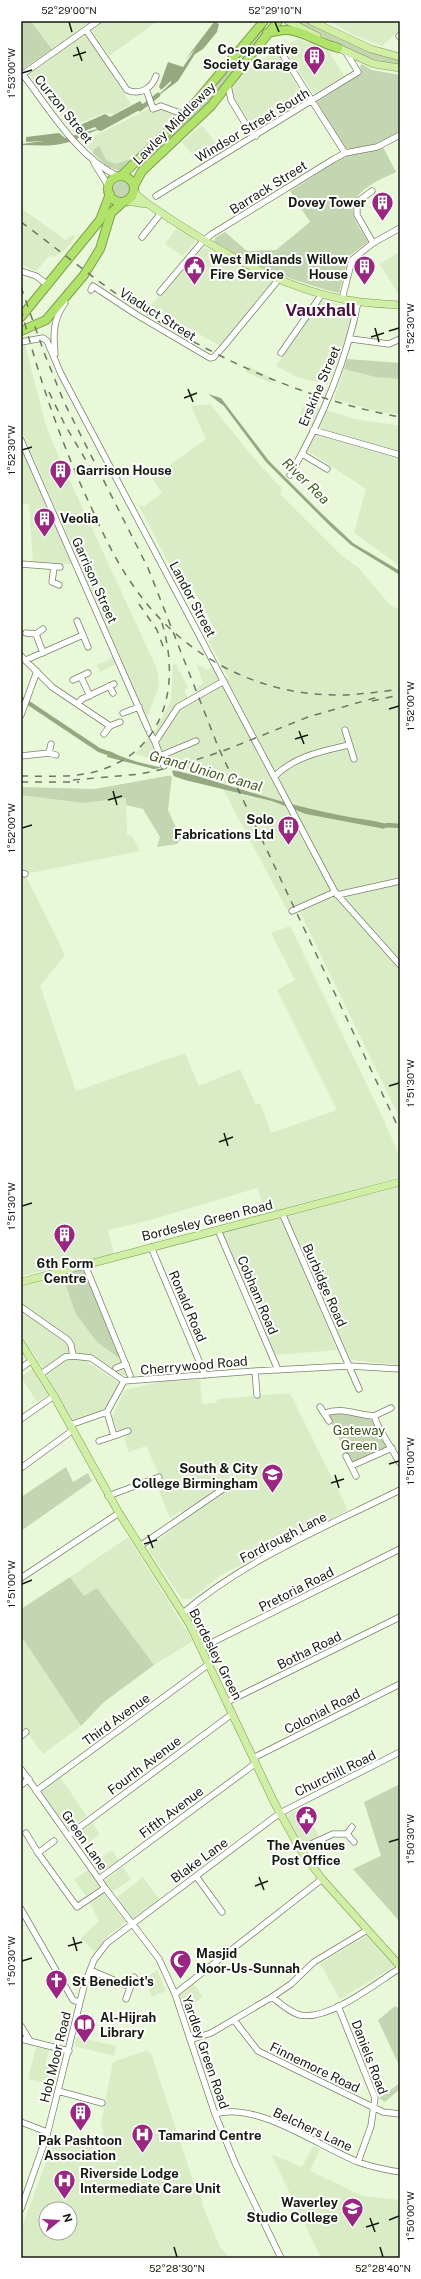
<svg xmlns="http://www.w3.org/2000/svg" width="421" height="2279" font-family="'Public Sans',sans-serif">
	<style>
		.built { fill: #daecc6; fill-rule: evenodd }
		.green { fill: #c4d5b1 }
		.water { fill: #95a880 }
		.pier { fill: #e9f8d9 }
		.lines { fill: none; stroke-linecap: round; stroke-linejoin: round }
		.canal { stroke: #95a880; stroke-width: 4.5 }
		.minor-casing { stroke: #788569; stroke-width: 7 }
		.major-casing { stroke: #7b9d4b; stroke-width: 8 }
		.highway-casing { stroke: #7b9d4b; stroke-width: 10 }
		.minor { stroke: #fff; stroke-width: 5.5 }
		.major { stroke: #d0eea6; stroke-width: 7 }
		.highway { stroke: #b1e36b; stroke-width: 8 }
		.rail { stroke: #6d7663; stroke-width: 1.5; stroke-dasharray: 7 7; stroke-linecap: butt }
		.ticks { fill: none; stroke: #161b10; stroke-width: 1.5 }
		.labels { text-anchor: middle; stroke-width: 4; stroke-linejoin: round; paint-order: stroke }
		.poi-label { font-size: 13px; font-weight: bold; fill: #161b10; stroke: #fff; text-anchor: start }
		.street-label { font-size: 13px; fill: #161b10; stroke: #fff }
		.park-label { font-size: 13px; fill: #3a5115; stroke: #fff }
		.water-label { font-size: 14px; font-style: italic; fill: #435b20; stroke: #fff }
		.district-label { font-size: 17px; font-weight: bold; fill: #49123d; stroke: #fff }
		.neatline { fill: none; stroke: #161b10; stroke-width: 1.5 }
		.ticks-label { font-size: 10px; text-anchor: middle; fill: #161b10 }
	</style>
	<rect width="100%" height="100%" fill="#e9f8d9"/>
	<path class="built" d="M31,21H91L53,49Z
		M105,21H158L109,56L91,30Z
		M329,21H400V30L382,46L354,35Z
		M85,33L131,104L114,114L105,113L77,124L74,133L29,75Z
		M298,39L328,50L345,77L315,96L283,47Z
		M276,50L306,100L259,131L252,129L230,92L246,71Z
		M155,106L181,116L120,171L108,167L82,142Z
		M202,125L222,152L201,165L182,142Z
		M21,208L65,240L74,235L75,238L63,252L53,257L49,256L36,271L21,265Z
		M178,226L196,241L182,256L165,244Z
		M204,247L231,262L274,281L220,346L150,306Z
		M400,252V297L380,264Z
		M321,301L352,306L349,332L328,384L299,378L276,366Z
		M25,345L45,422L55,448L157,669L159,686L147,718L21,429V346Z
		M248,366L273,379L272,383L245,372Z
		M344,369L375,377L400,379V414L380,412L334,399Z
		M305,403L355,419L400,426V566L354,533L366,489L311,453L298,451L312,425L298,418Z
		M210,404L252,456L282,489L280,494L342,556L358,567L390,605L400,610V1119L300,912L299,904L287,910L223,789L254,798L252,791L219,782L210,765L193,770L180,768L173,764L161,768L159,761L135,754L155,731L171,700L173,664H177L178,671H180L188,688L185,689V693L191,703L202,698L196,690L203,683L196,664L207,670L213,667L231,682L208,640L217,633L191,585L185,579L178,581L139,506H145L162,493L152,478L206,439L191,406Z
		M21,447L36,482L72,564L33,562L29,504H21Z
		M113,657L116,664L100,672L97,665Z
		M21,795L83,803L126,798L127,834L133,837L140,851L25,874L65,955L40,986L76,1091L185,1053L199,1086L240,1069L256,1105L260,1103L271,1133L337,1110L277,990L295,980L271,933L290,926L383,1118L400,1158V1177L267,1216L257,1188L147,1221L108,1230L114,1254L21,1276Z
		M400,1185V1365L351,1360L318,1290L313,1292L337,1350L275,1355L223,1233Z
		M62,1274L75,1312L98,1343L123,1361L128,1376L122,1375L87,1354L83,1359L116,1381L118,1385L106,1411L73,1422L42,1367L21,1335V1286Z
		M33,1368L49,1394L37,1402L21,1377Z
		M200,1380L202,1404L215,1403L219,1399L290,1393L348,1510L285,1544L221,1575L191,1599H182L148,1549L186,1518L181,1511L170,1518L156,1483L162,1481L146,1446L129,1452L124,1438L129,1434L127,1428L117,1431L112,1416L125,1390L163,1381Z
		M128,1537L193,1641L154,1665L97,1588L84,1596L70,1577Z
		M21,1636L81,1726L43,1754L21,1724Z
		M60,1777L87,1816L68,1829L40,1791Z
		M304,1806L319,1836L302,1844L286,1815Z
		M92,1823L100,1834L82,1847L73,1836Z
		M112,1850L119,1861L99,1873L93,1863Z
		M123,1867L131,1879L112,1892L104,1881Z
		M88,1870L100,1886L86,1896L74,1880Z
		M143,1877L160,1900L132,1920L116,1898Z
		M104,1892L126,1922L109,1935L95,1952L81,1938L99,1921L90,1903Z
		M367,1935L395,1966L340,1999L320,1964Z
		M157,1970L166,1991L152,1997L144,1979Z
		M193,1983L203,1997L195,2003L183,2008L179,1993Z
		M77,2037L116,2046L114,2056L74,2046Z
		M36,2047L49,2050L46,2063L59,2066L54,2085L28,2079Z
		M148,2050L149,2053H151L194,2184L201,2196L203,2207L220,2247L230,2258H21L23,2224L56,2136L102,2151L104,2136L101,2124L113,2062ZM46,2209H70V2233H46Z
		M313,2146L320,2149L310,2171L363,2196L400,2200V2258H321L271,2154L302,2167Z"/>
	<path class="green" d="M21,21H31L52,49L23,69L21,67Z
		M302,21H308L369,51L400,60V66L357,55L300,24Z
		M263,28L265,29L214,98L148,161L145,158L238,59Z
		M362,64L372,70L400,75V131L377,145L346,149L317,102L361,73L360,66Z
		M99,146L106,160L115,164L135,158L120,171L108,167L93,153L94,149Z
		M383,147L396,172C380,180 349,191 353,214C355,223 364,234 368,242L349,256L339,293C294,282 255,266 214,242L215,238L225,232L247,251L276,250L310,222L290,191L348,154Z
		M113 190a9 9 0 1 1 18 0a9 9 0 1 1-18 0Z
		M347,359L400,363V379L375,377L344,369Z
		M172,775L168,810L181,839L177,844L157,847L160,837L143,809L126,805V798L83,803L21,795V787L95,789Z
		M83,1268L123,1361L98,1343L81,1321L75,1312L62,1274Z
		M337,1412L373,1420L387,1444V1449L354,1464L351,1463L329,1418L330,1415Z
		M66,1467L73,1482L88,1473L92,1481L21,1531V1497Z
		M70,1577L84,1596L97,1588L154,1665L104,1702L81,1726L21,1636V1609Z
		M400,1784V1922L353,1869L381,1856L364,1802Z
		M395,2006L400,2009V2067L378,2020Z
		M400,2083V2089L385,2102L379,2098Z"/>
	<path class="water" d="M214,22L219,24L217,32L203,49L195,54L178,81L154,99L171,83V81L161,90L159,87L168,62L183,67L196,48L185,60Z
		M140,101L145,107L101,131L97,130C86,134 76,141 65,143C50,147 36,145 21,145V144L44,141L26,142V137L59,133L65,138L97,129L95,127L82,132L78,126L105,114L110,117Z
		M208,394L221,398L269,461L320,512L353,543L400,571V575L351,545L330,526L266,462L224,406Z
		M109,751C137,765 168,768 197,776C254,793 309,812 368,820C376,821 385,824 392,825V827L384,828L385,829L306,814L272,801L185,780L150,768L107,757Z"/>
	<path class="pier" d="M164,767L177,769L172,771L174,777L150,770Z"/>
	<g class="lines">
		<path class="canal" d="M140,109L158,95
			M21,698L99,750L113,755
			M387,825L400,826"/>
		<defs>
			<path id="minor" d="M86,30L127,90C140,96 152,88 156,76
				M399,36L400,35
				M281,52L345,153
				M21,72C49,108 76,156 119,177
				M23,74L98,21
				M228,85L231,100L251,133L256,136
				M146,89L153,109L161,106L180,113
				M94,163L109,187
				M372,191L357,202V215L373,243
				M156,196L358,72L347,54
				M142,237L161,213
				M21,271L36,276L48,285
				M91,290L93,286L137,315L210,358L214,357L224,346L279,279
				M160,292L204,240L212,234L334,159L345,153L377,147L400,135
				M342,299L352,260L373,243L400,228
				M351,339L389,344L400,339
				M21,342L43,338L47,341L61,374L335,892L400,965
				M281,353L322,294
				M55,354C53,335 53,319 65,303
				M313,430L400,455
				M21,440L148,729
				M302,454L327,469
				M290,475C321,421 346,363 358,302
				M21,564L60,567
				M54,567L52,582L59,585
				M26,633L36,634L43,653
				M36,634L43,629
				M83,635L88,647
				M21,656L52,687L110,726
				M26,660L83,635L77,621
				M81,677L90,696
				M73,680L88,673
				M109,686L113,693
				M77,704L82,699L114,684
				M123,713L139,707
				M21,715L37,671
				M110,726L120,722
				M345,730L354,759
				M150,733L155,742
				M104,734L110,726
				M49,753L51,744
				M21,756L49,753L56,755
				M160,756L196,741
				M164,766L155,742L178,707L224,681
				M275,776C295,756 323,751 349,745
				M21,873L25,874
				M337,895L400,881
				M292,911L335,892
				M282,1213L359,1389
				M218,1230L278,1370
				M151,1247L205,1375
				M85,1265L130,1375
				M21,1307L68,1340L71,1345L73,1356L91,1358L124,1381L255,1371L349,1366L400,1369
				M21,1368L28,1363
				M116,1368L126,1364
				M255,1371L257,1395
				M41,1374L65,1357L73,1356
				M320,1407L329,1421
				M107,1412L114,1436L128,1431
				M325,1413C343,1407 356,1415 374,1416L379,1428L400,1463
				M374,1416L391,1408
				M21,1419L54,1396
				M70,1425L107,1412L124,1381
				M99,1441L114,1436
				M346,1456L356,1476
				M351,1466L392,1448
				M21,1468L73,1430
				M108,1496L159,1477
				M140,1546L223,1489
				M21,1578L119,1513
				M183,1613C246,1559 326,1527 400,1490
				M201,1648L400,1549
				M227,1702L400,1617
				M21,1736L26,1732
				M253,1758L400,1684
				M21,1769L105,1888L159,1959L175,1994L215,2114L236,2165L281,2258
				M21,1785L29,1779
				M36,1791L209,1664
				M26,1833L38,1853
				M347,1834L352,1827
				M69,1835L232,1714
				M54,1841L38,1853L77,1907L105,1888
				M300,1849L333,1834H347L354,1842
				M196,1876L222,1912
				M99,1879L256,1763
				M21,1909L73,2000L79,2002
				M90,1970L130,1987
				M175,1994L322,1879
				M272,1997C281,2004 289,2012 300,2015C329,2021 376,1983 400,1968
				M126,1999L134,1977
				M338,2006L375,2098L371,2126L358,2162
				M234,2020L258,2051L383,2112L400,2114
				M21,2026L30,2041
				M21,2039L69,2051
				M190,2040L211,2033L272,1997L291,1984L314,1962L367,1930
				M58,2091L102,2103
				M215,2114C257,2101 320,2147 358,2162C372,2167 386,2170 400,2172
				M21,2122L47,2132
				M21,2209L47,2135L84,1986L94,1960L107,1943L280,1813L400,1752"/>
			<path id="major" d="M288,21L317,36
				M311,21L371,49L400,57
				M334,46L374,64L400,68
				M134,190L137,195L148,204C207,244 272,285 342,299C361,303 381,304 400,305
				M126,201L146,204
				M21,1282L400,1182
				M21,1343L54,1396L119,1513L190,1625L274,1802L300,1849L322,1879L400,1966"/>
			<path id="highway" d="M267,33C273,32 280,30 286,30C302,30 321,44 338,48
				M121,176L185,115L264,21
				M108 189a13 13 0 1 1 26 0a13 13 0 1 1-26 0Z
				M134,186L142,171L211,106L278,21
				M21,317L100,220L110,194
				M21,331L46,320L84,275L100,249L111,213L123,202"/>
		</defs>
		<use href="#minor" class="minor-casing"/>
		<use href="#major" class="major-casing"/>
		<use href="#highway" class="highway-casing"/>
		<use href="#minor" class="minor"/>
		<use href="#major" class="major"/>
		<use href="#highway" class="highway"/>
		<path class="rail" d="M21,222C58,249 92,278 130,303C212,358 303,399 400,417
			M21,287L45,355L64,402L148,568L219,749L400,1131
			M21,309C39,378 61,444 92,509C103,534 115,559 130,581C176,651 252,695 337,695C358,695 379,692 400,689
			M49,392L65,425L94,474
			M139,604L157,630L164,649
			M372,701L400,695
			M21,776C45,776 70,778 94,772C165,753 181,686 162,623
			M73,780L140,774L177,766L223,751L308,717L378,697
			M21,782H79"/>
	</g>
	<path class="ticks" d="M69,22L72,32M275,22L279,32M77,47L82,61M73,56L86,52M22,73L32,70M375,328L379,342M389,331L399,328M371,337L384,333M188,389L193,402M184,398L197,393M22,450L32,447M389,709L399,706M299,731L304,744M295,739L308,735M113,791L117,805M108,800L122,796M22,828L32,825M389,1086L399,1083M224,1133L228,1146M219,1142L233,1137M22,1206L32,1203M389,1464L399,1461M335,1475L339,1488M331,1483L344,1479M148,1535L153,1548M144,1544L157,1540M22,1584L32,1580M389,1842L399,1839M259,1877L264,1890M255,1886L268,1881M73,1937L77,1951M68,1946L82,1942M22,1961L32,1958M370,2218L375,2232M389,2220L399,2216M366,2227L379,2223M174,2247L177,2257M380,2247L383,2257"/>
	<defs>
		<symbol id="building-pin" viewBox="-11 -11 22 30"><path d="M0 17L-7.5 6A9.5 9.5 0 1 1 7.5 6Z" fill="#9a2681" stroke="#fff"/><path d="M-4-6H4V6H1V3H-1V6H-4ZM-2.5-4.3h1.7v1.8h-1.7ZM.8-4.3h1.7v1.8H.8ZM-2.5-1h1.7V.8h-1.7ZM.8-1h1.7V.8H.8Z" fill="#fff"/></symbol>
		<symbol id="civic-pin" viewBox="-11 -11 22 30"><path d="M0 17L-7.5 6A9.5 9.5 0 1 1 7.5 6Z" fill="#9a2681" stroke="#fff"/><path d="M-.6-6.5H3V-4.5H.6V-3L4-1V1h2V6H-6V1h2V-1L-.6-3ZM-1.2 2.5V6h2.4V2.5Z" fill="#fff"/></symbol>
		<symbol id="university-pin" viewBox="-11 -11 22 30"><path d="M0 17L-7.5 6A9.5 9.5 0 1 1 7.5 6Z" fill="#9a2681" stroke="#fff"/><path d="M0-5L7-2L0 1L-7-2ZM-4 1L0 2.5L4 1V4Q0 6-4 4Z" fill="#fff"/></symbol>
		<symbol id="mosque-pin" viewBox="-11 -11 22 30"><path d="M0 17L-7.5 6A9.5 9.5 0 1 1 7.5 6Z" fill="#9a2681" stroke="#fff"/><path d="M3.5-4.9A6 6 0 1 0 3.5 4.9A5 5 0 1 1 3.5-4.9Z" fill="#fff"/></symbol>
		<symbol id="church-pin" viewBox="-11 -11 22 30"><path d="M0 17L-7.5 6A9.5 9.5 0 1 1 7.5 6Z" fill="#9a2681" stroke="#fff"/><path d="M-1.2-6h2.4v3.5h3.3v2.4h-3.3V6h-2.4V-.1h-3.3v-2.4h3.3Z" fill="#fff"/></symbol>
		<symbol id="library-pin" viewBox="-11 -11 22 30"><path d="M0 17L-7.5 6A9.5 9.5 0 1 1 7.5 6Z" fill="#9a2681" stroke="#fff"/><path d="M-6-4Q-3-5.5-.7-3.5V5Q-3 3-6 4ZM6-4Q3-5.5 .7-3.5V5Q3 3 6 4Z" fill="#fff"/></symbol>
		<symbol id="hospital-pin" viewBox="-11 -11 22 30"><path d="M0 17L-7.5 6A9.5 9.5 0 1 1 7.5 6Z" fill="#9a2681" stroke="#fff"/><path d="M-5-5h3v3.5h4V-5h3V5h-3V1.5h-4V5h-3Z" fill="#fff"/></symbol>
		<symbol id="school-pin" viewBox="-11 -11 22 30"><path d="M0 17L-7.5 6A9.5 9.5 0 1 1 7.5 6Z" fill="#9a2681" stroke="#fff"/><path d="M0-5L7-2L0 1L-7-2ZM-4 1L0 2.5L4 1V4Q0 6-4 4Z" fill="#fff"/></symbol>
	</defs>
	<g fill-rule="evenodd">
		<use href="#building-pin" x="302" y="44" width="25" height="34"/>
		<use href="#building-pin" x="370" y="190" width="25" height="34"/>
		<use href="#civic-pin" x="182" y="254" width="25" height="34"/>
		<use href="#building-pin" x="352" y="254" width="25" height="34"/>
		<use href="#building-pin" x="48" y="458" width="25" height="34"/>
		<use href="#building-pin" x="32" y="506" width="25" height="34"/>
		<use href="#building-pin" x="276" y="814" width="25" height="34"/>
		<use href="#building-pin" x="52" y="1222" width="25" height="34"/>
		<use href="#university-pin" x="260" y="1462" width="25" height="34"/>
		<use href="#civic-pin" x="294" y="1804" width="25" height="34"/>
		<use href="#mosque-pin" x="168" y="1948" width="25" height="34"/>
		<use href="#church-pin" x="44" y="1968" width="25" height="34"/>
		<use href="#library-pin" x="72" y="2012" width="25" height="34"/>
		<use href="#building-pin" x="68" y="2100" width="25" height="34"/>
		<use href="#hospital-pin" x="130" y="2122" width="25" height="34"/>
		<use href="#hospital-pin" x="52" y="2168" width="25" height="34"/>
		<use href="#school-pin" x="340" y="2196" width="25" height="34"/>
	</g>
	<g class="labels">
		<g class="poi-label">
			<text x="298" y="54" text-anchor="end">Co-operative<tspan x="298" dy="15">Society Garage</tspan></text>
			<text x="366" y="207" text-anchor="end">Dovey Tower</text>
			<text x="210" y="264">West Midlands<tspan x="210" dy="15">Fire Service</tspan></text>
			<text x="348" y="264" text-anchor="end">Willow<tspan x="348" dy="15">House</tspan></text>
			<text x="76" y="475">Garrison House</text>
			<text x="60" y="523">Veolia</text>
			<text x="274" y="824" text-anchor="end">Solo<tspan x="274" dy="15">Fabrications Ltd</tspan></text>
			<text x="65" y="1268" text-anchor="middle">6th Form<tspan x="65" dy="15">Centre</tspan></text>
			<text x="258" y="1473" text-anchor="end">South &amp; City<tspan x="258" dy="15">College Birmingham</tspan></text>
			<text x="306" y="1850" text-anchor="middle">The Avenues<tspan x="306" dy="15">Post Office</tspan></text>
			<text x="196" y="1958">Masjid<tspan x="196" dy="15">Noor-Us-Sunnah</tspan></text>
			<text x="72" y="1986">St Benedict's</text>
			<text x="100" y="2022">Al-Hijrah<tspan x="100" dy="15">Library</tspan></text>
			<text x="158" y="2140">Tamarind Centre</text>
			<text x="80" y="2145" text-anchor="middle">Pak Pashtoon<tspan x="80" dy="15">Association</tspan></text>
			<text x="80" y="2178">Riverside Lodge<tspan x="80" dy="15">Intermediate Care Unit</tspan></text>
			<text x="338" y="2207" text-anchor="end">Waverley<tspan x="338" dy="15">Studio College</tspan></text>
		</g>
		<g class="street-label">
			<text transform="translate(64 109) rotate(51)" y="5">Curzon Street</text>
			<text transform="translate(174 123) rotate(-45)" y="5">Lawley Middleway</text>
			<text transform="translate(252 125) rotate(-31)" y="5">Windsor Street South</text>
			<text transform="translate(268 187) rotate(-32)" y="5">Barrack Street</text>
			<text transform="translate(158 314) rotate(32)" y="5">Viaduct Street</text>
			<text transform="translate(319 386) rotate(-67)" y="5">Erskine Street</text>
			<text transform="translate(95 580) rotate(66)" y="5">Garrison Street</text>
			<text transform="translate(193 599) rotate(62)" y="5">Landor Street</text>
			<text transform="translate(207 1220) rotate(-14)" y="5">Bordesley Green Road</text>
			<text transform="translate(325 1285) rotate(66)" y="5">Burbidge Road</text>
			<text transform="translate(258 1295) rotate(67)" y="5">Cobham Road</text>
			<text transform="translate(188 1306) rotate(67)" y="5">Ronald Road</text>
			<text transform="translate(194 1365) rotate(-5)" y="5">Cherrywood Road</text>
			<text transform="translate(283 1537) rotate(-27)" y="5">Fordrough Lane</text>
			<text transform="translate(296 1589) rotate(-27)" y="5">Pretoria Road</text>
			<text transform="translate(309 1650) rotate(-26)" y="5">Botha Road</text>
			<text transform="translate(216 1654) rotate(63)" y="5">Bordesley Green</text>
			<text transform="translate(322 1711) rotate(-27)" y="5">Colonial Road</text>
			<text transform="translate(116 1719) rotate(-36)" y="5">Third Avenue</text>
			<text transform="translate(144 1765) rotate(-37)" y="5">Fourth Avenue</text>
			<text transform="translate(335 1773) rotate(-26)" y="5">Churchill Road</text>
			<text transform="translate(171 1812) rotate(-37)" y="5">Fifth Avenue</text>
			<text transform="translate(85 1840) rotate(55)" y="5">Green Lane</text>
			<text transform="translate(199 1860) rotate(-36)" y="5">Blake Lane</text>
			<text transform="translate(206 2052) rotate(71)" y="5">Yardley Green Road</text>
			<text transform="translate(55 2057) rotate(-76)" y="5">Hob Moor Road</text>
			<text transform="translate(370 2057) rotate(69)" y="5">Daniels Road</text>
			<text transform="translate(315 2067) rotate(26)" y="5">Finnemore Road</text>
			<text transform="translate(313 2129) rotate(25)" y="5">Belchers Lane</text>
		</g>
		<g class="park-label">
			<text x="359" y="1435">Gateway<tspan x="359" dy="15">Green</tspan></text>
		</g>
		<g class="water-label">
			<text transform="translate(306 481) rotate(44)" y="5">River Rea</text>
			<text transform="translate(206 771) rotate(16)" y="5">Grand Union Canal</text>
		</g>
		<g class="district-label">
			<text x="321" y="316">Vauxhall</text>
		</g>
	</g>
	<rect width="421" height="2279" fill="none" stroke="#ffffff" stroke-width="44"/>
	<g transform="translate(58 2221) rotate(72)"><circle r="19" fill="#ffffff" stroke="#a2a49f"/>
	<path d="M0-3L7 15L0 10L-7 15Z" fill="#9a2681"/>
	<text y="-6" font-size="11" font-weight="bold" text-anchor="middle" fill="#161b10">N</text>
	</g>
	<rect x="22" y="22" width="377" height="2235" class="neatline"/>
	<g class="ticks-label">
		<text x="69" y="14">52°29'00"N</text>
		<text x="275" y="14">52°29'10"N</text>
		<text transform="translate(11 73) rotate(-90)" y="4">1°53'00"W</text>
		<text transform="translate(410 328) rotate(-90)" y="4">1°52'30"W</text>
		<text transform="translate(11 450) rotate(-90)" y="4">1°52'30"W</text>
		<text transform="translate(410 706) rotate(-90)" y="4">1°52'00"W</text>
		<text transform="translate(11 828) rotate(-90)" y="4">1°52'00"W</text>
		<text transform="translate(410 1083) rotate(-90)" y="4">1°51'30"W</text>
		<text transform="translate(11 1206) rotate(-90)" y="4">1°51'30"W</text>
		<text transform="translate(410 1461) rotate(-90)" y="4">1°51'00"W</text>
		<text transform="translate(11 1584) rotate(-90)" y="4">1°51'00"W</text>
		<text transform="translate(410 1839) rotate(-90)" y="4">1°50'30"W</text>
		<text transform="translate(11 1961) rotate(-90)" y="4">1°50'30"W</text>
		<text transform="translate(410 2216) rotate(-90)" y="4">1°50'00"W</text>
		<text x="177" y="2272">52°28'30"N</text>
		<text x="383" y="2272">52°28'40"N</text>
	</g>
</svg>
